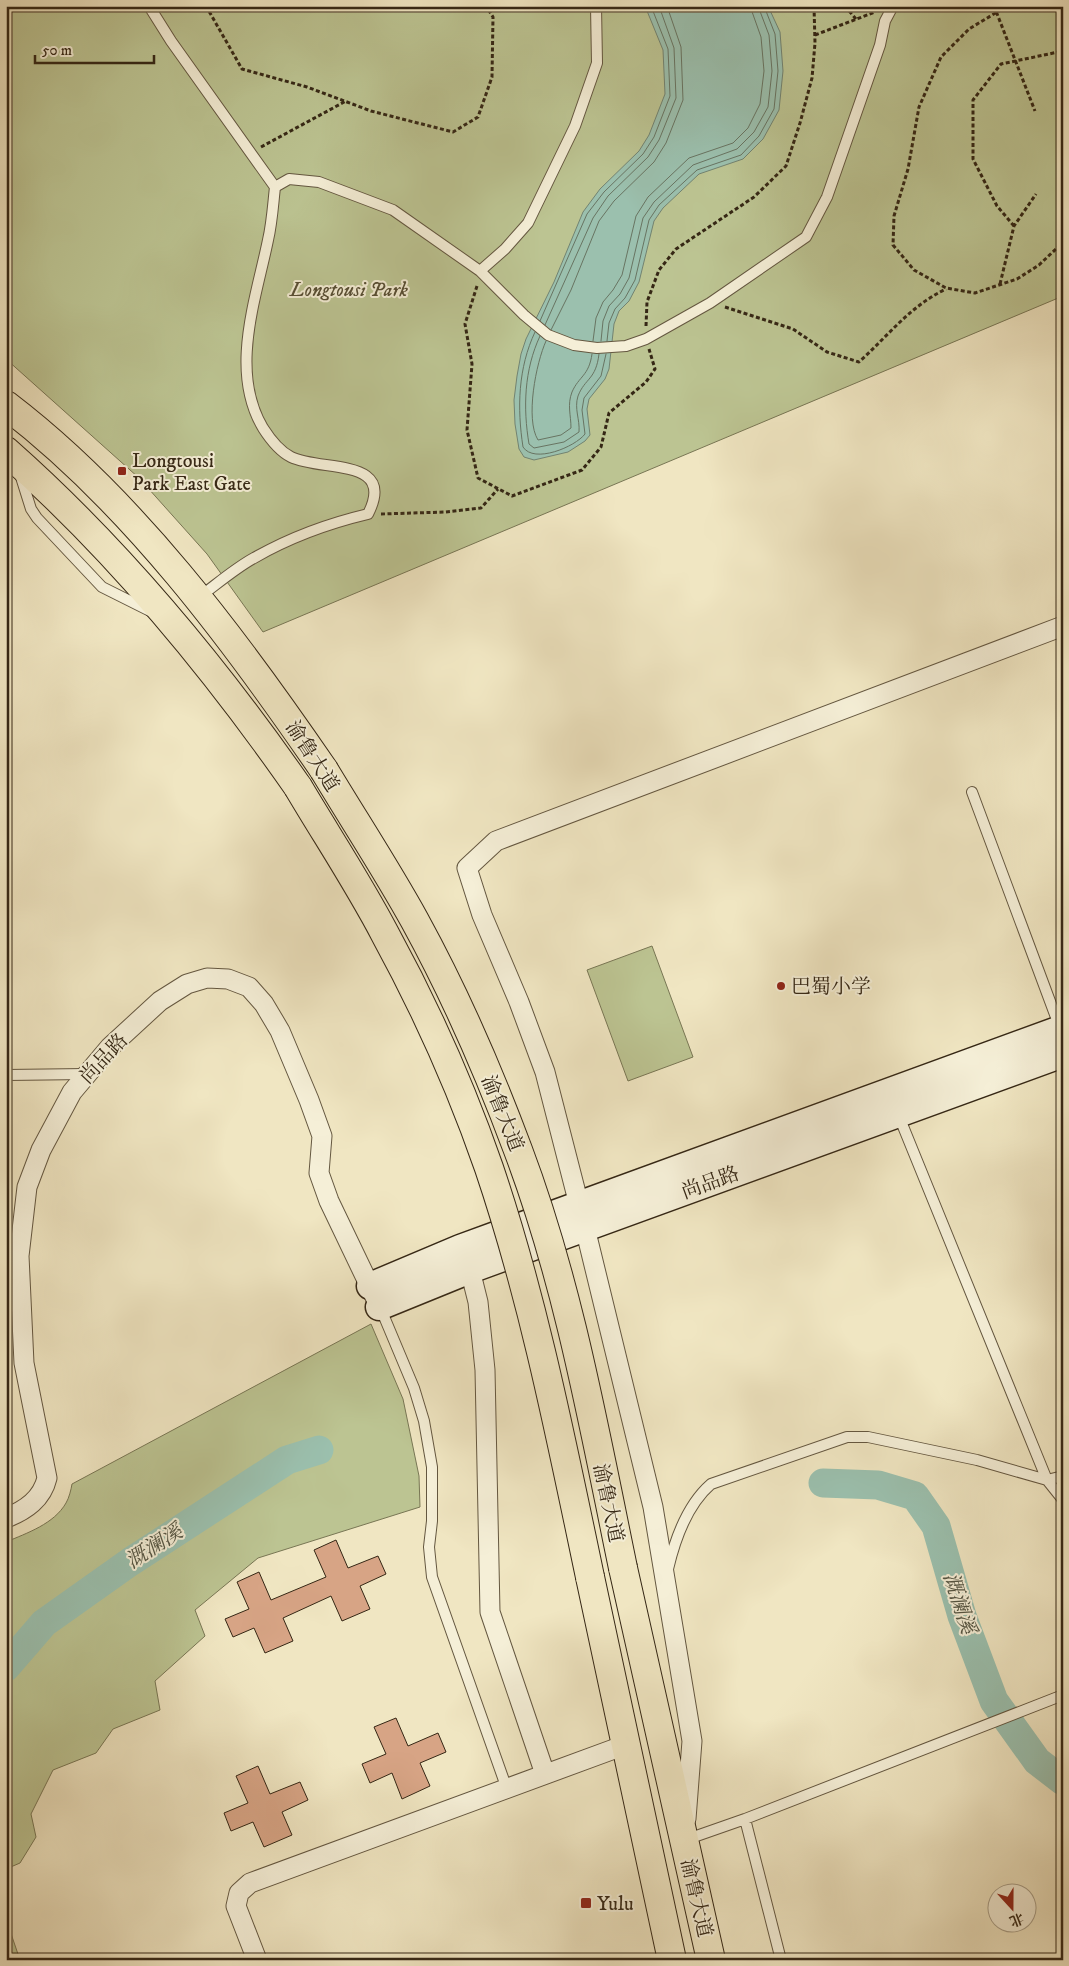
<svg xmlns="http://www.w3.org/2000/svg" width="1069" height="1966" font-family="'IM FELL DW Pica','Noto Serif SC',serif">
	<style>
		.green { fill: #bcc492; stroke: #787654 }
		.water { fill: #9bc0ae; stroke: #728371 }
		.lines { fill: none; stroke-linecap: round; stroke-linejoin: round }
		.shore { stroke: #687462; stroke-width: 1 }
		.river { stroke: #9bc0ae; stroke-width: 29 }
		.building { fill: #d7a485; stroke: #352715 }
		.service-casing { stroke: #645740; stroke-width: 12 }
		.minor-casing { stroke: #645740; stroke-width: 21 }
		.secondary-casing { stroke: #352715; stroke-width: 29 }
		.trunk-casing { stroke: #352715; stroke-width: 30 }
		.path { stroke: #352715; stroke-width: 3; stroke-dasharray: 4 2.5; stroke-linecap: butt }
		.service { stroke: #f5efd7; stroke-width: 10 }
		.minor { stroke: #f5efd7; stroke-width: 19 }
		.secondary { stroke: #f5efd7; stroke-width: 26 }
		.trunk { stroke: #f0e6c2; stroke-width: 28 }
		.trunk-bridge-casing { stroke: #352715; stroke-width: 30; stroke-linecap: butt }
		.trunk-bridge { stroke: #f0e6c2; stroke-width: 28 }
		.poi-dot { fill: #8f2418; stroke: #f5efd7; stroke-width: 2 }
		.labels { text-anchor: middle; stroke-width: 4; stroke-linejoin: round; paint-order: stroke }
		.park-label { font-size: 20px; font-style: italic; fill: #574e34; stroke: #f5efd7 }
		.poi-label { font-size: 20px; fill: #352715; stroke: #f5efd7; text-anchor: start }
		.street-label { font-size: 20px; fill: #352715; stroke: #f5efd7 }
		.water-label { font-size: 21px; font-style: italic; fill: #545543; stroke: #f5efd7 }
	</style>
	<rect width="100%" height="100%" fill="#f0e6c2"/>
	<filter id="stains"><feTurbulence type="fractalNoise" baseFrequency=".004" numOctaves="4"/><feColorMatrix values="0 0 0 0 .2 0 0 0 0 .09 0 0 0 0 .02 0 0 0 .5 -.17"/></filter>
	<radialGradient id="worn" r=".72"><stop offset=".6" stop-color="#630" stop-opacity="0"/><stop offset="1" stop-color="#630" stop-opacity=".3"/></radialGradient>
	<path class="green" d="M6,6H1063V296L263,632L207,554L139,478L6,359Z
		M652,946L693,1057L628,1081L587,970Z
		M371,1324L403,1399L419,1476L420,1507L258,1558L195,1610L205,1636L155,1681L160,1710L113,1729L96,1753L53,1770L31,1814L36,1837L20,1863L6,1869V1542C27,1533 54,1524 66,1503C69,1498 71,1490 72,1484Z
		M6,1919L20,1960H6Z"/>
	<path class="water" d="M645,6H768L780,32L783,71L779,110L763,139L743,159L699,174L663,208L654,221L639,282L629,301L619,311L614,324L609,369L605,379L589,399L587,409L590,435L585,441L568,452L534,460L524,457L519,449L515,424L514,400L517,376L521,354L526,339L554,282L583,212L600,189L639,151L649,135L665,94L663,50Z"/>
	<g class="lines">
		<path class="shore" d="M540,321L587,214L604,192L643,154L654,137L670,96L668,49L651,6
			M545,325L593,218L608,196L648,157L659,140L676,98L674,48L659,6
			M551,330L571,290L599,221L614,201L654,162L666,143L683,100L681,47L667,6
			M535,332C518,368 517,408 523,447C534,464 575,447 585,434L582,410L584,398L601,376L606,354
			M540,336C524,370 523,408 529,444L534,448L564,442L579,432C580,419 574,409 578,396C585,378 596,380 599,354
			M546,341C536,363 525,419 538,440L561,435L571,428C571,415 567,405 572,392C579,376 589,376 592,354
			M593,341L596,318L603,302L613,290L622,275L636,216L648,197L689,158L733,143L748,128L760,104L764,71L761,37L750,6
			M601,341L603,321L609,306L620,294L629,278L643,218L654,202L693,165L737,149L754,132L768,107L772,71L769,35L758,6
			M607,341L609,323L615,309L625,298L635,280L649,220L659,205L697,170L741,155L759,136L774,109L778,71L775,34L764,6"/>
		<path class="river" d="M823,1483L878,1485L915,1496L936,1526L962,1616L994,1701L1037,1761L1063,1781
			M6,1667L44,1623L130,1562L287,1460L319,1450"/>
	</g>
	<path class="building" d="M336,1540L348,1568L378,1556L386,1574L360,1586L370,1609L342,1621L331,1596L283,1618L293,1641L265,1653L254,1628L233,1637L225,1619L249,1609L237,1582L259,1572L271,1600L326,1577L314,1550Z
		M396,1718L408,1746L438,1733L446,1752L420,1763L430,1786L402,1799L392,1773L370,1783L362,1764L386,1754L374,1727Z
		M258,1766L270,1794L300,1782L308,1800L282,1812L292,1835L264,1847L253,1822L231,1831L224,1813L248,1803L236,1776Z"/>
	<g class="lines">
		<defs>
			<path id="service" d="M149,6L171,41L275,187
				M480,271L505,249L528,223L575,126L597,63L596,6
				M20,474L31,509L37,518L102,587L152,612
				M198,598C216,585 234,569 254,558C289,538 330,523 368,514C397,457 322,472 291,457C279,451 270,439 263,428C229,371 256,299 268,240C272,223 273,205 275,187L289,179L319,182L393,210L480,271L524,315L548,335L574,345L597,348L626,346L646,339L710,303L806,237L827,197L880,45L885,21L893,6
				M972,792L1060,1028
				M6,1075L86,1074
				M898,1114L1047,1480L1063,1500
				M380,1307L414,1388L424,1421L432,1467V1521L429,1547L432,1577L507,1789
				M668,1569C675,1539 688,1504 711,1484L847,1437H868L977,1460L1047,1480L1063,1476
				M745,1819L781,1960
				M685,1840L745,1819L1063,1695"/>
			<path id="minor" d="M470,1270L478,1302L485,1370L490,1612L545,1774
				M6,1518C26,1510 42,1499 47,1478L24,1363L19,1256L27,1187L41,1150L72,1092L110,1047L160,1001L187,984L207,978L228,979L249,987L264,1004L280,1031L309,1100L322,1136L319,1173L329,1201L375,1297
				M686,1819L692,1741L653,1507L585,1228L545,1072L519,1002L482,915L467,868L496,841L1063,626
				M257,1960L236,1906L239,1893L250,1883L625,1745"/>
			<path id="secondary" d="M370,1286L460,1248L1063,1028
				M379,1307L470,1270L1063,1054"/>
			<path id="trunk" d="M6,405C132,501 235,640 324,770
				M6,451C118,550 213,665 298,787
				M623,1568L711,1960
				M590,1577L672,1960"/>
		</defs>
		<use href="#service" class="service-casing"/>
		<use href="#minor" class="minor-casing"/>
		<use href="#secondary" class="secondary-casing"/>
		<use href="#trunk" class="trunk-casing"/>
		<path class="path" d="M206,6L242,69L307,87L371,111L453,132L478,117L492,77L493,17L486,6
			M845,6L856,19
			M994,6L1035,111
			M1007,6L969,29L941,57L919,107L908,169L894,216L893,245L914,270L946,288L975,293L1017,279L1039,265L1058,247H1063
			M815,35L875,12
			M261,147L346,101
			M1014,226L997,206L973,159V100L1001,64L1063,51
			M1000,284L1014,226L1036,194
			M477,286L465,324L472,364L467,430L478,478L512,496L582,470L601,447L609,413L646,382L655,369L649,349
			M725,307L793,329L827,352L859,362C888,336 910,306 946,289
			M646,326L647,302L659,270L676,249L754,197L786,166L800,123L812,78L815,43L814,6
			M381,514L445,512L481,508L498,489"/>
		<use href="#service" class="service"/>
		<use href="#minor" class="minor"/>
		<use href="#secondary" class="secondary"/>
		<use href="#trunk" class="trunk"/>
		<defs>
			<path id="trunk-bridge" d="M324,770C354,820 387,870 415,921C455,994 489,1072 518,1150C569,1285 594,1428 623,1568
				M298,787C327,836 359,884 385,934C426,1009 461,1087 489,1168C534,1301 561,1439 590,1577"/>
		</defs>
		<use href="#trunk-bridge" class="trunk-bridge-casing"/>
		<use href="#trunk-bridge" class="trunk-bridge"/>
	</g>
	<g class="poi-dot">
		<rect x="117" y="466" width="10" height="10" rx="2.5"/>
		<circle cx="781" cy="986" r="5"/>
		<rect x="580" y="1897" width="12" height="12" rx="2.5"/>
	</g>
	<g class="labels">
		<g class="park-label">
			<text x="349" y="296">Longtousi Park</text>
		</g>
		<g class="poi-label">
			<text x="132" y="467">Longtousi<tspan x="132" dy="23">Park East Gate</tspan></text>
			<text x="791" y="993">巴蜀小学</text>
			<text x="597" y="1910">Yulu</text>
		</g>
		<g class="street-label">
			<text transform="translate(313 756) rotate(57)" y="7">渝鲁大道</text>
			<text transform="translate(103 1058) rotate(-47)" y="7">尚品路</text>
			<text transform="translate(503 1113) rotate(68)" y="7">渝鲁大道</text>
			<text transform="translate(710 1182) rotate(-20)" y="7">尚品路</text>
			<text transform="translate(609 1503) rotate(78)" y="7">渝鲁大道</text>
			<text transform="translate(697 1898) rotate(77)" y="7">渝鲁大道</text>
		</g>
		<g class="water-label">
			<text transform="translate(154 1546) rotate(-33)" y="7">溉澜溪</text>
			<text transform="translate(960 1603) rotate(72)" y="7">溉澜溪</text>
		</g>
	</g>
	<rect width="1069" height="1966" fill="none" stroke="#f0e6c2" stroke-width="25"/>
	<rect x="8" y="8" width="1054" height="1951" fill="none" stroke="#352715" stroke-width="2.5"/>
	<rect x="12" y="12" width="1044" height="1941" fill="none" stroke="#352715"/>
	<g transform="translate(1012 1908) rotate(159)"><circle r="24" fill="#f5efd7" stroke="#a89f89"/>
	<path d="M0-4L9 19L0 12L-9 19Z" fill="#8f2418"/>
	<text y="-8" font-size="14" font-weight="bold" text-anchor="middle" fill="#352715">北</text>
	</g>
	<path d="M35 55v8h119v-8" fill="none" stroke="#352715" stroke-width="2.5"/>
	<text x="42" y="55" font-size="15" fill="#352715" stroke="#f5efd7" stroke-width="4" paint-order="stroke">50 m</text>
	<rect width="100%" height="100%" filter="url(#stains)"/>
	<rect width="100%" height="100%" fill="url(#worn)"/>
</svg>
